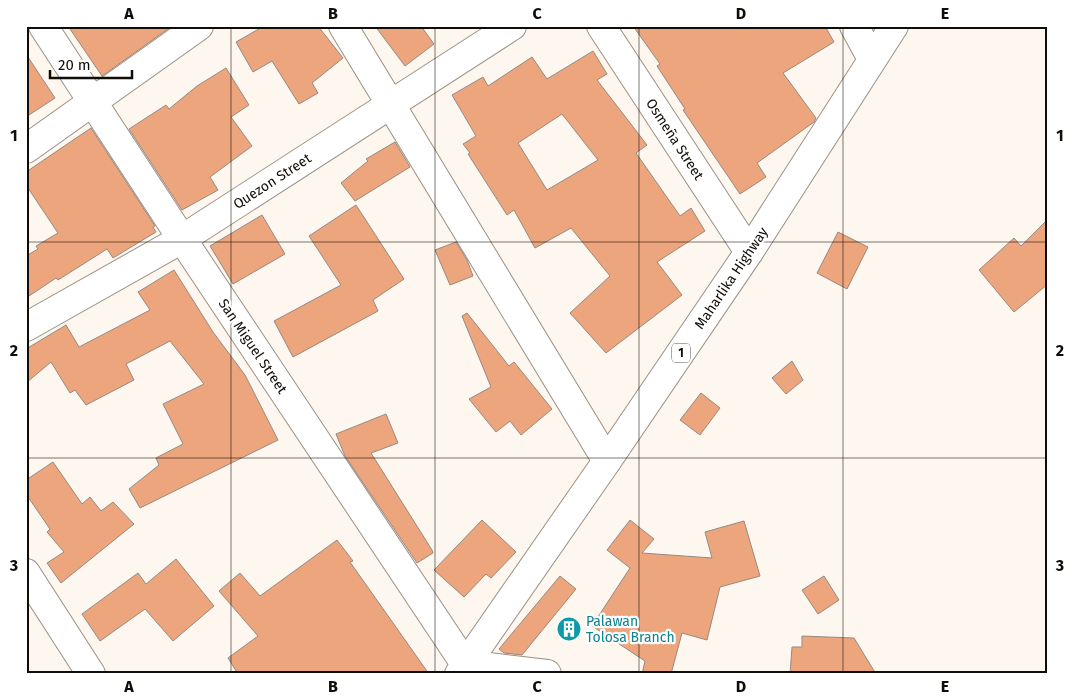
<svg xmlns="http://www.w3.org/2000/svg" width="1074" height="700" font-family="'Fira Sans',sans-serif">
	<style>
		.building { fill: #eca57d; stroke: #988981; fill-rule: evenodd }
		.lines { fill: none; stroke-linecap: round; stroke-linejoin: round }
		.minor-casing { stroke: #9b9084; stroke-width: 30 }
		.tertiary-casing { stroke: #9b9084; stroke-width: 30 }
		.trunk-casing { stroke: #9b9084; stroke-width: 30 }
		.minor { stroke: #fff; stroke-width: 28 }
		.tertiary { stroke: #fff; stroke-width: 28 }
		.trunk { stroke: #fff; stroke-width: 28 }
		.grid { fill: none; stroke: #100c08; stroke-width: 1; stroke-opacity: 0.55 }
		.labels { text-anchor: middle; stroke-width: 4.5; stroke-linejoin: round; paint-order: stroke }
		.shield { fill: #fff; stroke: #585552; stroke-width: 1 }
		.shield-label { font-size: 12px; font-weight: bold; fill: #100c08 }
		.street-label { font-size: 14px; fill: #100c08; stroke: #fff }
		.culture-label { font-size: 14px; fill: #0d838f; stroke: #fff; text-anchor: start }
		.neatline { fill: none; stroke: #100c08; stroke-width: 2 }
		.grid-label { font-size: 16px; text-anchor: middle; font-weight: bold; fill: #100c08 }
	</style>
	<rect width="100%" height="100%" fill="#fef7ef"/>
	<path class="building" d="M68,26H172L102,76Z
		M264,26H318L343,58L312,83L318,93L299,104L272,61L253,72L236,42Z
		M375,26H421L434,44L405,66Z
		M633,26H825L834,42L783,73L816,118L814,122L757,163L766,177L740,194L683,110L685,109L657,66L660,64Z
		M593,51L607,74L597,80L647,145L636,153L680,216L691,208L705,231L657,262L682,295L606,353L570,313L610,276L571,228L535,248L514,210L507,215L468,154L470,153L463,144L476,136L452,95L483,77L488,86L532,57L547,79ZM562,114L598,160L547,190L518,143Z
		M26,54L55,98L26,117Z
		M226,68L249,105L231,117L252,146L210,177L218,190L182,210L129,129L166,105L169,109L197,86Z
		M91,128L155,226L153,227L156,232L113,258L107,249L58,280L56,278L26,298V256L38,249L36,246L58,233L26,185V172Z
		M395,142L410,167L355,201L341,183L368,161L366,159Z
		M356,205L404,279L373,300L378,311L293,357L274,321L341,285L309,236Z
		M262,215L285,254L233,284L210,246Z
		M1048,219V284L1014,312L979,270L1014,238L1021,246Z
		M838,232L868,247L847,289L817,273Z
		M456,242L467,260L473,276L450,285L435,250Z
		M174,270L213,332L245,375L278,440L140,508L129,489L159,465L156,458L183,444L163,404L204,384L170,341L126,364L134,380L86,405L75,390L70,393L51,362L26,383V349L66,325L79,347L150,310L138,292Z
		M467,313L509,366L514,362L552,409L521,435L510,421L496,432L469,399L491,387L462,316Z
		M792,361L803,380L786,394L772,378Z
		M701,393L720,408L700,435L680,420Z
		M386,414L398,443L371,453L432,550L433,553L417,563L345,456L336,434Z
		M53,462L82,504L90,497L101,511L113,502L134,524L61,583L47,563L64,552L47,532L50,529L26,494V480Z
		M482,520L516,552L491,578L486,574L464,597L434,570Z
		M630,520L654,539L642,553L712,558L705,532L744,521L760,576L720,587L707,640L682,633L671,674H642L645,661L592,626L630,568L607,550Z
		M337,540L353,561L350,562L429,674H238L228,658L258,636L219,591L240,573L260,596Z
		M176,559L214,606L173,641L145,609L100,641L82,614L138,573L146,584Z
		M560,576L576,589L522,655L504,653L499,649Z
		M824,576L839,600L818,614L802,590Z
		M802,636L854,638L876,674H790L792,647H802Z"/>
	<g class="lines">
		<defs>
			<path id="minor" d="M43,26L182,239L465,664L547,674
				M343,26L607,461
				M601,26L749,252
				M854,26L872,59
				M26,149L199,26
				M26,327L182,239L512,26"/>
			<path id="tertiary" d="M26,573L91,674"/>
			<path id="trunk" d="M459,674L607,461L749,252L894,26"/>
		</defs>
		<use href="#minor" class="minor-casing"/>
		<use href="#tertiary" class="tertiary-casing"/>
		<use href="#trunk" class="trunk-casing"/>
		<use href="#minor" class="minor"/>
		<use href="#tertiary" class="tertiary"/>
		<use href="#trunk" class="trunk"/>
	</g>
	<path class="grid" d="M231,26V674M435,26V674M639,26V674M843,26V674M26,242H1048M26,458H1048"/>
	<defs>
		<symbol id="building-disc" viewBox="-11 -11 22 22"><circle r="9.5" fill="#0f9aa8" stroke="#fff"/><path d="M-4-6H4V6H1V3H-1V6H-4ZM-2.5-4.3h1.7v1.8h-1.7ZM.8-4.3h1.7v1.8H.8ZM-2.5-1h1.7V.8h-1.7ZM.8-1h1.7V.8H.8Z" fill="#fff"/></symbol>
	</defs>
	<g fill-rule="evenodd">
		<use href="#building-disc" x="555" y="615" width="28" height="28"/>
	</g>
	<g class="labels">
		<rect class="shield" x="672" y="343.5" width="18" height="19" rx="4"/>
		<g class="shield-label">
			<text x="681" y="357">1</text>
		</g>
		<g class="street-label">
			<text transform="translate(675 139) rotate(57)" y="5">Osmeña Street</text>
			<text transform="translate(272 181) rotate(-33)" y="5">Quezon Street</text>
			<text transform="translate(731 278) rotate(-56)" y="5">Maharlika Highway</text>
			<text transform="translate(253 346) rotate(56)" y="5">San Miguel Street</text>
		</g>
		<g class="culture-label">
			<text x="586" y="626">Palawan<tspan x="586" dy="16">Tolosa Branch</tspan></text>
		</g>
	</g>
	<rect width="1074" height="700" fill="none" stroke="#ffffff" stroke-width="55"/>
	<path d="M50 70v8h82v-8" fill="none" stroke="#100c08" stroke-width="2.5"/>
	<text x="58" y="70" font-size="15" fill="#100c08" stroke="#ffffff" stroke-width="4" paint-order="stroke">20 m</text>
	<rect x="28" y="28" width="1018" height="644" class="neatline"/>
	<g class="grid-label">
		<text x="129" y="19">A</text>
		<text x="333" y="19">B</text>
		<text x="537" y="19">C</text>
		<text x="741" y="19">D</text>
		<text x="945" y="19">E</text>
		<text x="14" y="141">1</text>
		<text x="1060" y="141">1</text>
		<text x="14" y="356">2</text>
		<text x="1060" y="356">2</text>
		<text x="14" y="571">3</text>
		<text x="1060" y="571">3</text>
		<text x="129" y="692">A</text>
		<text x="333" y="692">B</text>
		<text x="537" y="692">C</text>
		<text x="741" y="692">D</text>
		<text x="945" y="692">E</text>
	</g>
</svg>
